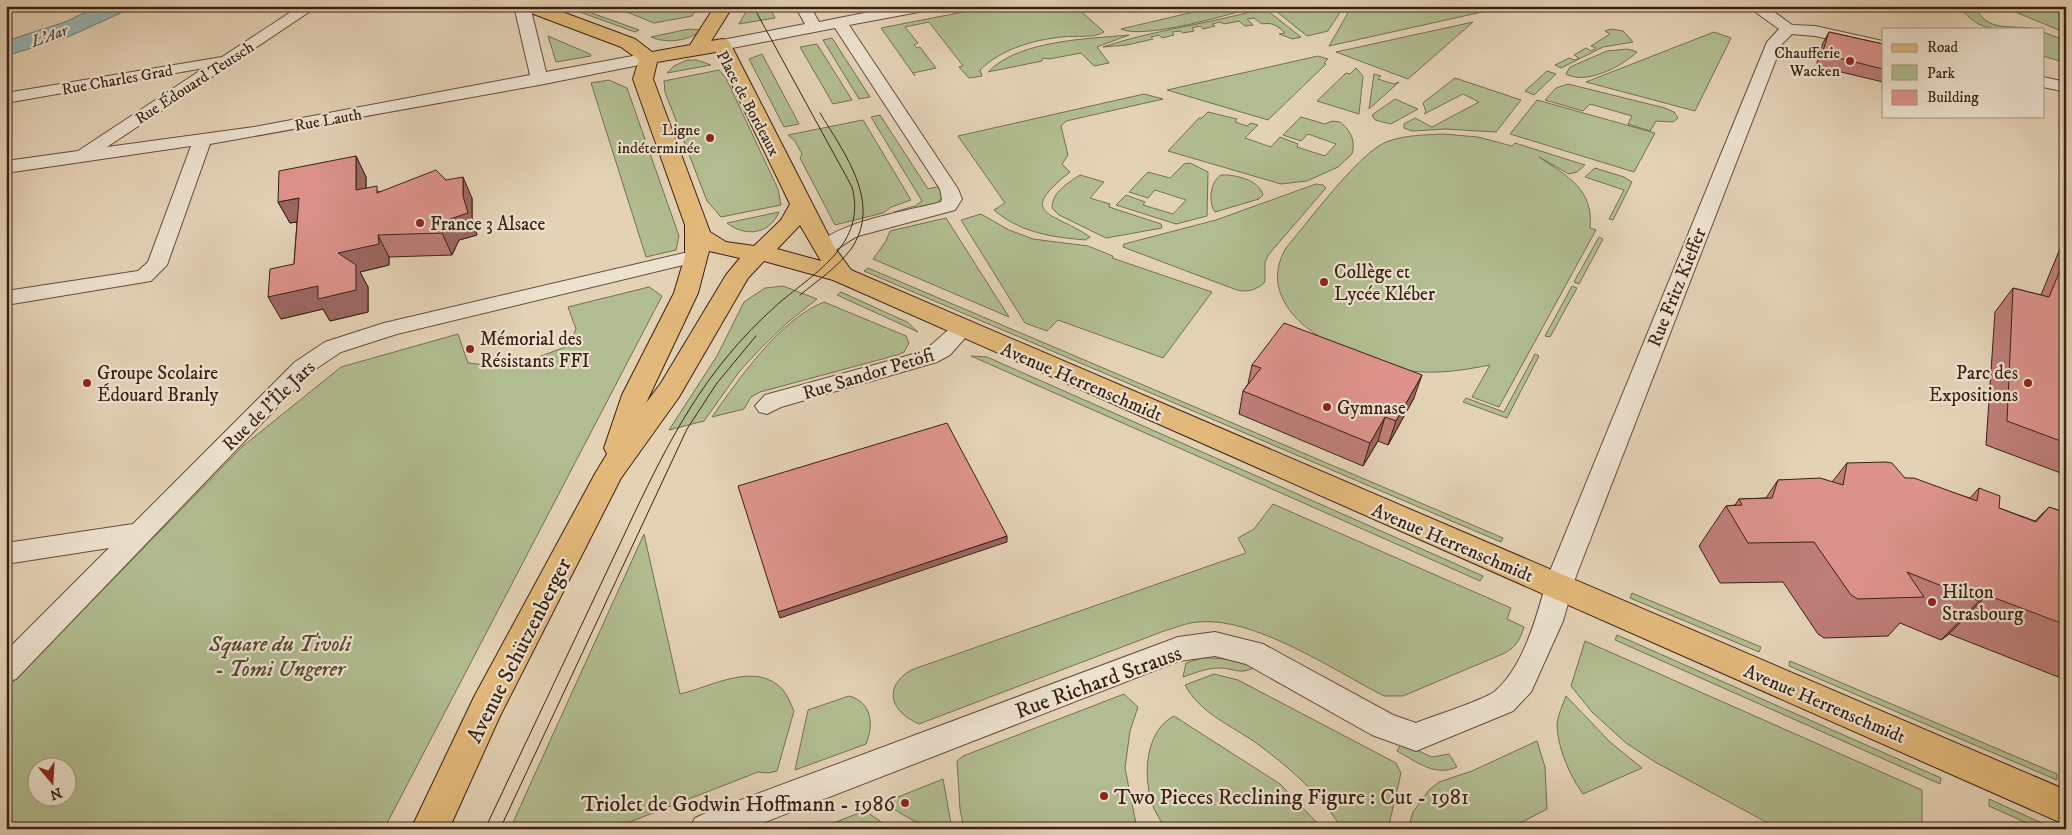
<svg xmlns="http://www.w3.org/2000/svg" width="2072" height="835" font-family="'IM FELL DW Pica',serif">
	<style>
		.green { fill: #b1bd90; stroke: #756e52; fill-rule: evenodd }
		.water { fill: #96b6b3; stroke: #717a73 }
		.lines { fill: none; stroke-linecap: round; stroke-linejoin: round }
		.minor-casing { stroke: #644c3c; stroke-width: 2 }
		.major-casing { stroke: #392013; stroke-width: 2 }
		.minor { fill: #ede2cf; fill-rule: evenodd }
		.major { fill: #e2b97a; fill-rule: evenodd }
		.tram { stroke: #392013; stroke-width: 1 }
		.wall { fill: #be7e78; stroke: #392013 }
		.shaded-wall { fill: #9b6761; stroke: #392013 }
		.building { fill: #dd938b; stroke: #392013 }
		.poi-dot { fill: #8f2418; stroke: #ede2cf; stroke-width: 2 }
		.labels { text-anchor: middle; stroke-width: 4.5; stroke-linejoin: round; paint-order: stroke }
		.far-water-label { font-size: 16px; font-style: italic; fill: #50463b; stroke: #ede2cf }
		.far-poi-label { font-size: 16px; fill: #392013; stroke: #ede2cf; text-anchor: end }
		.far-street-label { font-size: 16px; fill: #392013; stroke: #ede2cf }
		.poi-label { font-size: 19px; fill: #392013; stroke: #ede2cf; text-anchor: start }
		.street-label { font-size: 19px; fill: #392013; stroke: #ede2cf }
		.near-park-label { font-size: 22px; font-style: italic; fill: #574732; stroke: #ede2cf }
		.near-street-label { font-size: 22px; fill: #392013; stroke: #ede2cf }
		.near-poi-label { font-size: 22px; fill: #392013; stroke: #ede2cf; text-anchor: start }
	</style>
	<rect width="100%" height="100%" fill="#e4d2b5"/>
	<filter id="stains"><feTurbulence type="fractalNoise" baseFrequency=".004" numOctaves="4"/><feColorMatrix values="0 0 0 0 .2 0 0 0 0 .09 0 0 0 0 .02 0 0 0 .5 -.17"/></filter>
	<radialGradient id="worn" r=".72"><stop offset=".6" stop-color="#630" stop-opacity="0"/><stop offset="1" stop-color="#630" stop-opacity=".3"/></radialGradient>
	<path class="green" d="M563,6H572L639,30L635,32Z
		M612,6H699L692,16L654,23Z
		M749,6H769L775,18L739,24Z
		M994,6H1075L1104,32C1092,39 1076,35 1062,37C1033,40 1001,49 980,70L982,76L969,78L959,67L963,66L929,22L905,27L918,43L914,45L917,48L920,47L936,68L913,73L915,76L881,28Z
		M1219,6H1258C1232,14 1143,40 1121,29Z
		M1344,6L1328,31L1307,36L1271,7Z
		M1352,6H1509L1329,46Z
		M1959,6H1975C1986,34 2014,24 2036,29C2003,29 1981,36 1959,6Z
		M2001,6H2066V33Z
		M1264,8L1301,37L1293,39L1279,34L1285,33C1278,26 1272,22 1262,24L1254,18L1247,19L1253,25L1245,26L1239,21L1224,24L1220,22L1212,24L1215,26L1203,29L1200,26L1192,28L1194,31L1183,33L1180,31L1172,32L1174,35L1162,38L1159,35L1151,37L1153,39L1127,45L1103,47C1156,29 1211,24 1264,8Z
		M1473,22L1408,79L1336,52Z
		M689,29L702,30C688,41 667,44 651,37Z
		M1611,29L1623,31L1633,42L1603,47L1561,68L1555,65L1569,58L1575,60L1579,58L1574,55L1586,48L1591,51L1596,48L1591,46L1610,34L1605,31Z
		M1714,32L1731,38L1695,111L1586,82Z
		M2043,32L2066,41V63L2043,56Z
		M1129,35L1097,47L1109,63L1094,66L1081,53L1049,59L1043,58L1042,61L988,72C1019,40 1087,39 1129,35Z
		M548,36L590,54L591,56L556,62Z
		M832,38L870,97L859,99L823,40Z
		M817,44L852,100L833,104L800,47Z
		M1628,49L1637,52C1621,67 1586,85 1566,74L1570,67L1607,51Z
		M762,54L799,124L784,127L749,59Z
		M1318,56L1328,59L1324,63L1326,64L1268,120L1167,90Z
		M687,60H697L711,65L667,73L674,66Z
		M1356,68L1363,76L1359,114L1317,101L1346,73L1350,74Z
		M719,70L726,78L778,189L781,205L721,217L707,201L665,92L664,81Z
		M1547,71L1556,74L1534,95L1525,91Z
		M1374,74L1381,76L1378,79L1394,84L1399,82L1369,109Z
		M1455,78L1521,100L1496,132L1445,129L1412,131L1404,128V124L1415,118L1432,127L1479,102L1463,94L1424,114L1426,112L1423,103L1424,102Z
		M609,80L627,88L679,236L676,250L646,257L591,83Z
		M1568,84L1665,108L1674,112L1678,118L1673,122L1656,121L1650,131L1628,124L1632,116L1590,104L1583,111L1545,100L1556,88Z
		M1144,94L1163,99L1066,121L1061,126L1068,155L1062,164L1070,172C1014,216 1055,212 1090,237L1085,240C1052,237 1021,233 994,210L1005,203L958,136Z
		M1395,99L1418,109L1391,124L1375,120L1372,115Z
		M1537,100L1655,133L1634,172L1510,134Z
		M1208,112L1237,119L1235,122L1247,126L1251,123L1258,125L1245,138L1271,147L1280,137L1298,144L1297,147L1325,156L1336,144L1308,134L1301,141L1283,135L1301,117L1325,124L1332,121L1340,122C1350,130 1356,140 1352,154L1338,167L1307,181L1281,184L1168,151L1199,118H1202Z
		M880,115L928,189L940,186L944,195L935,206L892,215L894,212L915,206L922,201L871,117Z
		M863,120L911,200L891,207L883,213L835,225L800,158L802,154L795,141L788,135Z
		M1443,134L1478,137L1512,146L1515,143L1585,165L1577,172L1569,174L1539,157C1567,176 1594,189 1590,228L1596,230L1499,407L1472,397L1490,365C1460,371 1426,376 1396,368C1384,365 1372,359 1360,354C1348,349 1333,345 1322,338C1288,318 1264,285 1286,248C1308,222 1358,154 1386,142C1404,135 1424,135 1443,134Z
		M1190,163L1208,172L1207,216L1176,224L1116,205L1126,195L1145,202L1143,205L1173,214L1186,200L1155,190L1148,198L1129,192L1148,172L1170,178L1184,164Z
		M1595,168L1624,177L1632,182L1613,220L1609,219L1624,190L1585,177Z
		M1080,175L1104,182L1090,198L1110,204L1109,207L1161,224L1162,228L1106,238L1059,215L1052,208C1052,192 1068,183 1080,175Z
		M1221,175C1236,174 1260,181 1263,195L1259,199L1215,212C1208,202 1210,182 1221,175Z
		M1316,184L1323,185L1326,188L1269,254L1265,262V282C1256,291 1245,293 1234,289L1123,247L1124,244L1216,220Z
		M779,212C769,235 745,237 727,223Z
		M981,214L1009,230L1033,239L1088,246L1113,256L1112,258L1212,292L1163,358L1058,320L1047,331L1025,323L961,220Z
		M946,218L1009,317L873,259L886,241L890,231Z
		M1599,237L1603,239L1579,284L1574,282Z
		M868,268L1503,538L1501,542L864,271Z
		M783,286L817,299L787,323L759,350L739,372L704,421L669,430L717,356L744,302L765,288Z
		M1572,286L1577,288L1550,337L1545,336Z
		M649,287L662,296L384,829H6V689L243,446L341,367L458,334L468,363L495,366L517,365L568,346L576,329L568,307ZM38,768H68V798H38Z
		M841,292L907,322L918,332L837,295Z
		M824,302L906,336L909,343L904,352L897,355L760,392L751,397L744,409L712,417C738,380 780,319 824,302Z
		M1535,354L1539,356L1507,418L1463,402L1466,398L1504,412Z
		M971,356L987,357L1483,576L1480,581Z
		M1273,504L1511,608L1507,619L1524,627C1520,639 1517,646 1505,653L1403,696H1384C1333,670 1254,616 1197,622C1186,623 1175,628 1164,631L919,724C891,712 882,688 911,670L1246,553L1238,538L1254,529Z
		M644,534L680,694C711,687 756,660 783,690C788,696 791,705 794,711L777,771L769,773L758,772L612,829H510Z
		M1632,593L1761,647L1759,652L1630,598Z
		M1617,635L1941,778L1940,784L1615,640Z
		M1585,641L1922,790V829H1779L1655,762L1626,743L1592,712L1571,686Z
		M1202,658C1221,658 1237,659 1254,668C1238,675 1235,668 1219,668C1207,668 1195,673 1183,677L1186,663Z
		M1790,661L2057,774V780L1789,666Z
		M1214,674L1238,680L1396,763L1401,773L1388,829H1342C1321,794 1284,763 1252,740C1226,723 1200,712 1185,685Z
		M1124,694L1138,707L1130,731L1125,768L1137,829H964L960,809L957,761L963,756Z
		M849,696C872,702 874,725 866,744L795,770L808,710Z
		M1566,696L1610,742L1642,768L1583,794C1570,776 1558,749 1557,726C1557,717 1563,704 1566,696Z
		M1174,716L1280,784L1323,829H1165C1161,821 1155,812 1152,804C1143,775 1145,731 1174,716Z
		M1537,741L1545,767L1547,809L1509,829H1408L1413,812L1429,790L1439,782L1472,771Z
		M1401,743L1432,757L1449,754L1457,767C1435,777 1417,762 1397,751Z
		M943,779L952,829C926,829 910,820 888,805V801Z
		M1989,799L2055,829H2040L1989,806Z
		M859,813H868L892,829H818Z"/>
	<path class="water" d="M99,6H136L70,36L6,56V41L65,22Z"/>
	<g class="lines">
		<defs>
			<path id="minor" d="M300,6H318L107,147L254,127L530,75L514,6H530L546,72L649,53L657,58L649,63L539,85L210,144L167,265L151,281L6,305V291L138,271L148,262L191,146L6,173V161L78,151L204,68L6,103V93L222,57Z
				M795,6H810L819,22L899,6H931L924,11L849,25L958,189L962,199L955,210L858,236C844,242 833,257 817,253L814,249C832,222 909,211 941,202L942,199L940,189L835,28L722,50L714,45L722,40L805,24Z
				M1747,6H1766L1792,25L1815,26L1883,41V51L1815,36L1792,34L1782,44L1576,576L1563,621L1531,692L1513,711L1416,751L1372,735L1246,664L1215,656L1179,661L747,829H690L695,818L706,813L1178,637L1215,632L1263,644L1393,715L1416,723C1433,716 1481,701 1494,692C1524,668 1538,612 1548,576L1767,42L1779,29Z
				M2043,77L2066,82V92L2043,87Z
				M697,250L704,252L707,256L704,260L397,334L341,352L311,372L16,679L6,682V651L109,548L6,564V543L133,524L295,362L325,342L384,323Z
				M962,322L970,324L973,329L950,355L937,362L781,407L767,414L759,412L755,406L765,395L921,352C936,344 948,326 962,322Z"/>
			<path id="major" d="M520,6H546L635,39L652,52L690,45L715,6H733L711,41L722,39L729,41L731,45L835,248L851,270L2066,790V825L833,280L764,261L748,278L679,397L621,478L500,716L449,829H411L474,697L596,472L607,454L604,448L622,395L674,293L685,256V225L633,79L639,60L621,47L523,10ZM716,52L790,204L781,220L754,246L726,242L710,232L653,79L657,62ZM800,225L821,261L777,249ZM709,251L740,258L726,275L661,383L646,403L698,293Z"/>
		</defs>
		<use href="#minor" class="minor-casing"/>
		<use href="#major" class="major-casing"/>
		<use href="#minor" class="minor"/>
		<use href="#major" class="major"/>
		<path class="tram" d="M800,295C817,281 838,267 851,249C883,203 844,153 820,113
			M485,829C526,742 567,656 608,569C643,496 675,420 726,358C742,338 760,320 779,303C816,272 867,243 852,187L753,6
			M500,829L687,429L717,383L756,336"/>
	</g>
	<path class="wall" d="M1829,32L1883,44V82L1816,66L1823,43Z
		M356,156L366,177V188L380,192L446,180L472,198V217L477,235L459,240L452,255L389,257V265L360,272L368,287V312L330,321L323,309L281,319L294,264L297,222L290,223L278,202Z
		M2066,234V475L1986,445L1995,312L2013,288L2041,295Z
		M1252,365L1414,398L1388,445L1378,441L1363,466L1239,414L1243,391L1248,384Z
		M1847,463L1905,478L1970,498L1979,488L1999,508L2035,521L2049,507L2066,513V680L1949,634L1941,640L1900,623L1888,636L1824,638L1818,634L1783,582L1720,583L1699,546L1726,506L1735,505L1739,499L1766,498L1778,480L1832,482Z"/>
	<path class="shaded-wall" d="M356,156L366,177V211L356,190Z
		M463,177L472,198V217L477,235L459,240L452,255L442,233L463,196Z
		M299,198L310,219L290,223L278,202Z
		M378,235L389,257V265L360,272L368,287V312L330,321L323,309L281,319L268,297L338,253Z
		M1422,375L1414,398L1388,445L1396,421Z
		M1385,417L1378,441L1363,466L1370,443Z
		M1007,536V542L780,618L778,612Z
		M1987,595L1949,634L1941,640L1979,601Z"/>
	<path class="building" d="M1829,32L1883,44V69L1822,54Z
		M356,156V190L377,186V193L436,170L446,180L463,177V196L468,213L450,219L442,233L378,235L379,244L338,253L356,265V290L318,299V286L268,297L270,269L294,264L299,198L278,202L279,171Z
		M2066,256V443L2007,421L2013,288L2049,297Z
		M1284,323L1422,375L1396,421L1385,417L1370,443L1243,391L1261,368L1252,365Z
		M947,423L1007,536L778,612L738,486Z
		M1886,462L1892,463L1905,478H1914L1977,501L1979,488L2000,496L1999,508L2036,522L2049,507L2066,513V625L1987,595L1979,601L1907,572L1924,597L1858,599L1851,595L1814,542L1748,543L1726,506L1742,505L1739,499L1772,498L1778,480L1820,478L1843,485L1847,463Z"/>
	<g class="poi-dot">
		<circle cx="1850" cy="61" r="5"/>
		<circle cx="710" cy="138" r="5"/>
		<circle cx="420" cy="223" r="5"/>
		<circle cx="1324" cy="282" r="5"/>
		<circle cx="470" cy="349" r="5"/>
		<circle cx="87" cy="383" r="5"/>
		<circle cx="2028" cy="383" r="5"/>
		<circle cx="1327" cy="407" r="5"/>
		<circle cx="1932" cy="602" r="5"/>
		<circle cx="1104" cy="796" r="5"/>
		<circle cx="905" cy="803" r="5"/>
	</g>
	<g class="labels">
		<g class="far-water-label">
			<text transform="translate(49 35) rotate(-20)" y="6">L'Aar</text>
		</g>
		<g class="far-poi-label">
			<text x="1840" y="58">Chaufferie<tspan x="1840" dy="18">Wacken</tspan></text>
			<text x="700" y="135">Ligne<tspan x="700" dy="18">indéterminée</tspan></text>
		</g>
		<g class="far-street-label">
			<text transform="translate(117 79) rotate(-10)" y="6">Rue Charles Grad</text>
			<text transform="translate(194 82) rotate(-33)" y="6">Rue Édouard Teutsch</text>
			<text transform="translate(749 103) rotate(62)" y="6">Place de Bordeaux</text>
			<text transform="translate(328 119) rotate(-10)" y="6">Rue Lauth</text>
		</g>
		<g class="poi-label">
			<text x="430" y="230">France 3 Alsace</text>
			<text x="1334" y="278">Collège et<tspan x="1334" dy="22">Lycée Kléber</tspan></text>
			<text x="480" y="345">Mémorial des<tspan x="480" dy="22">Résistants FFI</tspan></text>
			<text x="97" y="379">Groupe Scolaire<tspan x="97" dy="22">Édouard Branly</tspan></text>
			<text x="2018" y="379" text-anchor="end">Parc des<tspan x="2018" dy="22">Expositions</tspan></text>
			<text x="1337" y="414">Gymnase</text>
			<text x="1942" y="598">Hilton<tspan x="1942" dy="22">Strasbourg</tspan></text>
		</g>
		<g class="street-label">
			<text transform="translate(1676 287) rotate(-68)" y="7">Rue Fritz Kieffer</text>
			<text transform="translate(868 373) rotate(-17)" y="7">Rue Sandor Petöfi</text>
			<text transform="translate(1082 381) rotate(23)" y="7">Avenue Herrenschmidt</text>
			<text transform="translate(268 405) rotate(-44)" y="7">Rue de l'Île Jars</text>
			<text transform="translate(1453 542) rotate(23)" y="7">Avenue Herrenschmidt</text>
			<text transform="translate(1825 703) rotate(23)" y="7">Avenue Herrenschmidt</text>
		</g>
		<g class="near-park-label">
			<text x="280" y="651">Square du Tivoli<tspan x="280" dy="25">- Tomi Ungerer</tspan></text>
		</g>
		<g class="near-street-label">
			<text transform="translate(518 650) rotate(-63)" y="8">Avenue Schützenberger</text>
			<text transform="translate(1098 681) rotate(-20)" y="8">Rue Richard Strauss</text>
		</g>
		<g class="near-poi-label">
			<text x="1114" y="804">Two Pieces Reclining Figure : Cut - 1981</text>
			<text x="895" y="811" text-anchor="end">Triolet de Godwin Hoffmann - 1986</text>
		</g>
	</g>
	<rect width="2072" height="835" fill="none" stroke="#e4d2b5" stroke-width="25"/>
	<rect x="8" y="8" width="2057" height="820" fill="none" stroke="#392013" stroke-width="2.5"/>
	<rect x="12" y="12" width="2047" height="810" fill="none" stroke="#392013"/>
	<rect x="1882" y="28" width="162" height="90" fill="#ede2cf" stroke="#a59484"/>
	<rect x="1892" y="44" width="25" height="8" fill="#e2b97a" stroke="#a59484"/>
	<text x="1927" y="52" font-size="15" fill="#392013">Road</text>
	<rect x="1892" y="65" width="25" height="15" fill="#b1bd90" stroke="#a59484"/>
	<text x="1927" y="78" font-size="15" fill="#392013">Park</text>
	<rect x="1892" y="90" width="25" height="15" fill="#dd938b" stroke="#a59484"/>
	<text x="1927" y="102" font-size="15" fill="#392013">Building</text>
	<g transform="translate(52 782) rotate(162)"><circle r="24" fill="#ede2cf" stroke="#a59484"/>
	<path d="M0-4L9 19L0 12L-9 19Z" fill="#8f2418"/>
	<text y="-8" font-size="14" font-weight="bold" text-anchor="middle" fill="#392013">N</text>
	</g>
	<rect width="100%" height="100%" filter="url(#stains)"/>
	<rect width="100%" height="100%" fill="url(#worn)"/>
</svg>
